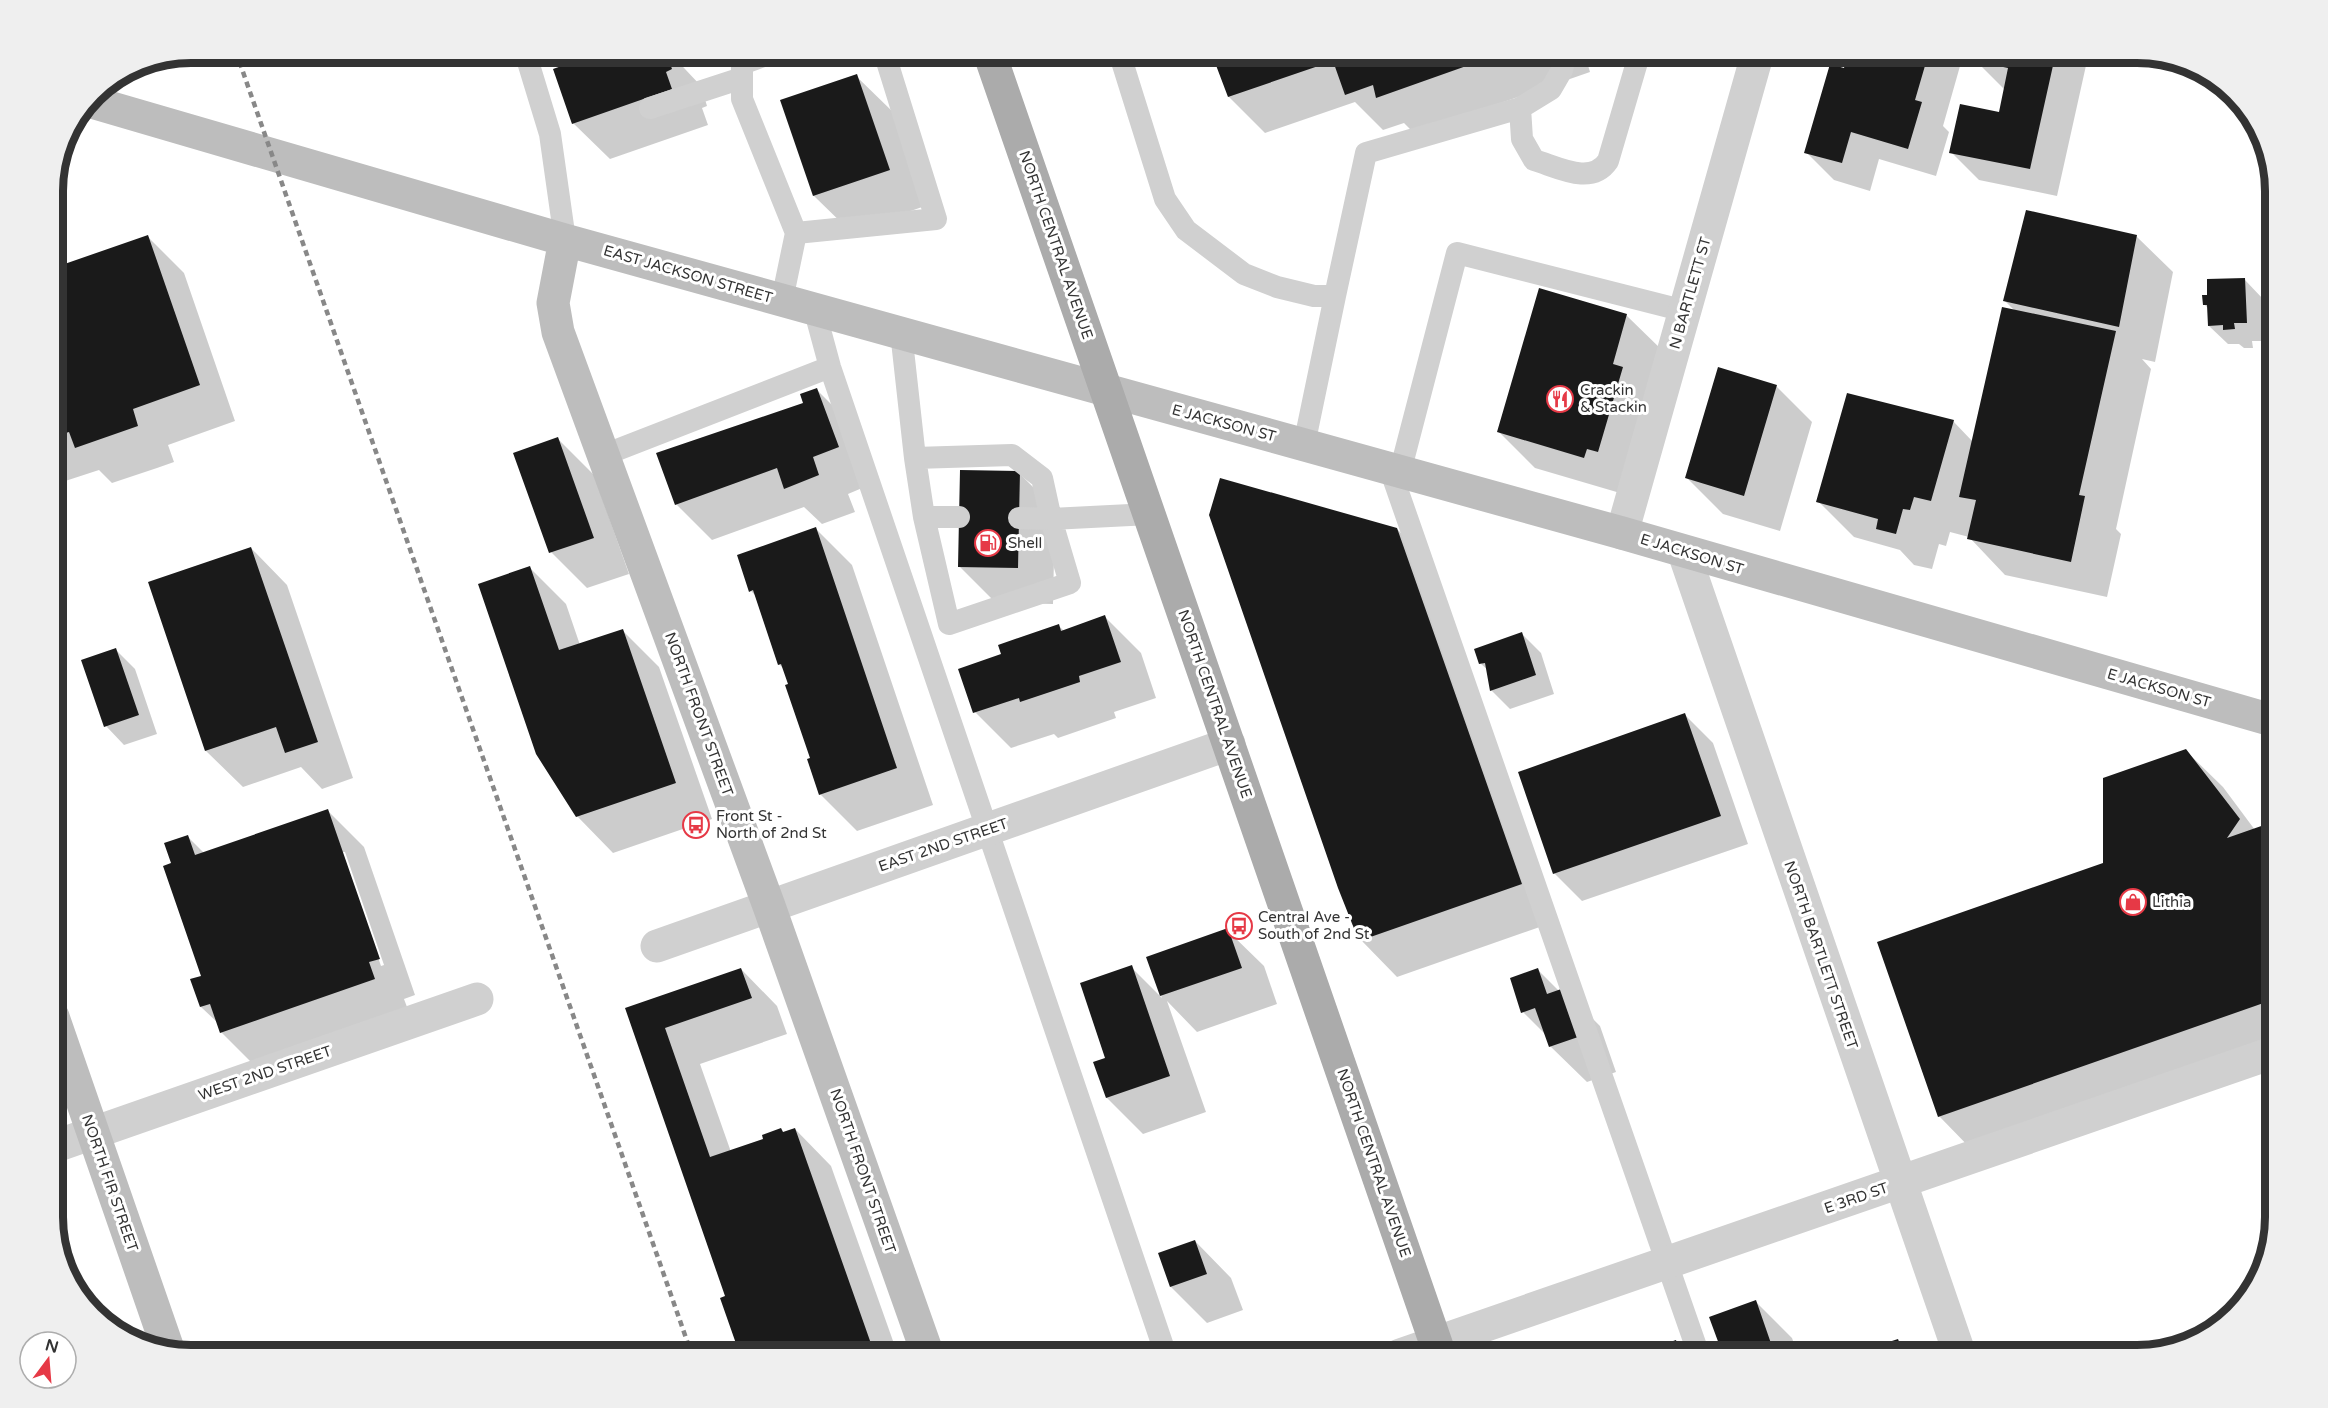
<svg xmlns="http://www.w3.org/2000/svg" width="2328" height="1408" font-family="'Varela Round',sans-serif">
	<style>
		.shadow { fill: #0003; fill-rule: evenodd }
		.building { fill: #1a1a1a }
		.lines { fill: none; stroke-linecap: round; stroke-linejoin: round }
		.lane { stroke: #d0d0d0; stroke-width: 22 }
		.street { stroke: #d0d0d0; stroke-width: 33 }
		.secondary { stroke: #bdbdbd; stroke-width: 33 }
		.primary { stroke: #ababab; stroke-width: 33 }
		.rail { stroke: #888; stroke-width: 4.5; stroke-dasharray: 6 4.5; stroke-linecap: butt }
		.labels { text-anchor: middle; stroke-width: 6; stroke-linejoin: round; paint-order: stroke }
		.street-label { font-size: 15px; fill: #333; stroke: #fff }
		.poi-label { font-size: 15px; fill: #333; stroke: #fff; text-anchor: start }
		.rim { fill: none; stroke: #333; stroke-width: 8 }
	</style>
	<rect width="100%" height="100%" fill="#fff"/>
	<path class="shadow" d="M604,52H669L701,86L707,106L702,108L708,125L610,159L573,123Z
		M1213,52H1584L1590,72L1414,133L1404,123L1383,130L1355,102L1265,133L1229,97Z
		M1850,52H1964L1943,126L1949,132L1936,176L1879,159L1870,191L1834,180L1806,152L1845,70Z
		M1977,52H2089L2057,196L1979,180L1951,152L2000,113L2005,90L1976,61Z
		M856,76L893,112L925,206L851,232L814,196L782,101Z
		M2136,236L2173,272L2155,362L2142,359L2151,369L2116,529L2121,534L2107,597L2005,575L1969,537L1950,532L1946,546L1939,544L1932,569L1914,565L1900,550L1854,537L1818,501L1953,421L1973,442L2015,311L2004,300Z
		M148,237L184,273L235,421L168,445L174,462L157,468L112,483L99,470L53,485V270Z
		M2245,280L2263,299L2265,341H2252L2253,348H2244L2239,344H2228L2209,326V309L2204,304Z
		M1626,315L1663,351L1620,493L1535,468L1499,432Z
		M1776,386L1812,422L1780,531L1723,514L1687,478Z
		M817,390L853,426L874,483L848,494L855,512L822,524L804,507L712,540L676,504L805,403Z
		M558,439L594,475L629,574L587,588L551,552Z
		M1019,473L1055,509L1053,604L996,603L960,567Z
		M1211,515L1397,529L1433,566L1557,921L1397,977L1361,940L1352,924Z
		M816,529L852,565L933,805L857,831L820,794L790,685L785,670L779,664L756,596L751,591Z
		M251,548L287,585L353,778L322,789L301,767L243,787L206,751L150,583Z
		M529,567L566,604L580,645L622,630L659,667L712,819L613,853L577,816Z
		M1105,617L1141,653L1156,698L1114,712L1116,718L1058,738L1054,734L1011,748L975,712L1059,626L1064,631Z
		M1522,634L1541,653L1554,694L1510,709L1491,690L1488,670L1481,664Z
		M116,650L135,669L157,734L124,745L106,726Z
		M1685,715L1713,743L1748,844L1582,901L1554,873Z
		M2186,751L2223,787L2255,830L2267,826L2275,834V1048L1975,1153L1939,1116L2105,864Z
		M328,811L364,847L415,995L404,999L410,1015L257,1068L221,1032L218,1023L201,1007L192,980L203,976L173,864L188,837L204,853ZM342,852H345L384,965L381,966Z
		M1227,930L1264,966L1277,1004L1197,1032L1167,1001L1206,1112L1143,1134L1107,1098V1059L1131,967L1162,998L1148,958Z
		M741,969L777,1006L787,1034L700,1064L731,1152L795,1129L831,1166L898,1355H742L722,1299L727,1297L627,1009Z
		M1538,970L1559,991L1564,990L1600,1026L1616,1072L1587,1082L1550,1046L1547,1036L1523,1012Z
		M53,1109L63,1137L53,1141Z
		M1195,1241L1231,1278L1243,1310L1207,1323L1171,1287L1159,1254Z
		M1756,1302L1792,1338L1798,1355H1724L1711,1318Z
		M1897,1340L1913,1355H1853Z
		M1675,1342L1689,1355H1635Z
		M439,1347L447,1355H416Z"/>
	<path class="building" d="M601,52H666L672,69L666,72L672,89L572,124L553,69Z
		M1211,52H1503V53L1376,98L1373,85L1345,95L1333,61L1228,97Z
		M1848,52H1929L1915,100L1922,102L1908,149L1851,132L1842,163L1804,153L1830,64L1844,68Z
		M1976,52H2056L2030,169L1949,153L1960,104L1999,112L2008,68L1974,61Z
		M857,74L890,170L813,196L780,100Z
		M2026,210L2137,235L2119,327L2003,301Z
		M148,235L200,385L133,409L138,426L75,448L69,432L53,437V268Z
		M2271,276H2275V317H2272Z
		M2245,278L2247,323H2234L2235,329L2223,330V325L2208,326L2207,305H2203L2202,295H2207V279Z
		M1539,288L1627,314L1613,364L1623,367L1598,452L1587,449L1584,458L1497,432Z
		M2002,307L2116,331L2079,495L2085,496L2071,562L1967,539L1976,500L1959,497Z
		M1718,367L1777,385L1744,496L1685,478Z
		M817,388L839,447L813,457L819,475L784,489L777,468L675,505L656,453L803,403L800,394Z
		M1847,393L1954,420L1931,501L1914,497L1910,510L1903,509L1896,534L1876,529L1878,519L1816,502Z
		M558,437L594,538L549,553L513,453Z
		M960,470L1020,471L1018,568L958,567Z
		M1220,478L1397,528L1522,884L1359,941L1338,888L1209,515Z
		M816,527L897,768L819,795L807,759L810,758L785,685L788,684L781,664L778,665L753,590L749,592L737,555Z
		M251,547L318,742L285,753L276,727L205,751L148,582Z
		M530,566L559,650L623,629L676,783L576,817L536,754L478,584Z
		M1105,615L1121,662L1079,676L1080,682L1020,702L1019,698L973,713L958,669L1001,654L998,645L1059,624L1061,631Z
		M1522,632L1536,675L1490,691L1485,663L1479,664L1474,649Z
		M116,648L139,715L104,727L81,660Z
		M1685,713L1721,816L1553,874L1518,772Z
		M2186,749L2240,819L2227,838L2267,824L2275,847V999L1938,1117L1877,942L2103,863V778Z
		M328,809L380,959L369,962L375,979L220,1033L210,1004L200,1007L190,979L201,976L163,866L171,863L164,843L188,835L195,855Z
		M1228,928L1242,968L1160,996L1146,957Z
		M1132,965L1170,1076L1106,1098L1093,1062L1105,1058L1080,983Z
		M741,968L752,998L665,1028L710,1157L763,1139L762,1135L781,1128L783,1132L795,1128L875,1355H740L720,1298L725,1296L625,1008Z
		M1538,968L1547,994L1564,988L1581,1036L1549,1047L1535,1008L1521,1013L1510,978Z
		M1195,1240L1207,1274L1170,1287L1158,1253Z
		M1756,1300L1775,1355H1723L1709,1317Z
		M1898,1339L1904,1355H1849Z
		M1676,1340L1681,1355H1632Z
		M440,1346L443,1355H413Z"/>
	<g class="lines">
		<path class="lane" d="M525,52L550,134L565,240
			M774,52L742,64V99L796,233L936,219L884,52
			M1119,52L1165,199L1186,230L1244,274L1277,287L1314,296H1335L1304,445
			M650,108L742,78
			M1520,108L1522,139L1534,160C1558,167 1591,186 1608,161L1640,52
			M1335,296L1366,153L1520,108L1551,89L1562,70L1566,52
			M782,300L796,233
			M814,308L830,367L1166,1355
			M901,332L915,458L1012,455L1042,478L1051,519L1150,514
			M604,455L830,367
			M915,458L924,517L949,624L1070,583L1051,519L1019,518
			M1390,469L1699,1355
			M1400,472L1457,253L1685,311
			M924,517H959"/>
		<path class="street" d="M1622,533L1758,52
			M1684,553L1960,1355
			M657,946L1229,744
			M53,1147L477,999
			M1400,1355L2275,1052"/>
		<path class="secondary" d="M88,101L565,240L1622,533L2275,721
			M565,240L553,303L558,332L769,906L928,1355
			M53,1017L168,1349"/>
		<path class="primary" d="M989,52L1440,1355"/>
		<path class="rail" d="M236,52L692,1355"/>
	</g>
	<defs>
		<symbol id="restaurant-ring" viewBox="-11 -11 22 22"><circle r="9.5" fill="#fff" stroke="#e63946" stroke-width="1.5"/><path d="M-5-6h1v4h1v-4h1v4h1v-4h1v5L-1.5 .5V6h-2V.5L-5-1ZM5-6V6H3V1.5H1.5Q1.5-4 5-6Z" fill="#e63946"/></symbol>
		<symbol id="fuel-ring" viewBox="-11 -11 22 22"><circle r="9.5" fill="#fff" stroke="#e63946" stroke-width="1.5"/><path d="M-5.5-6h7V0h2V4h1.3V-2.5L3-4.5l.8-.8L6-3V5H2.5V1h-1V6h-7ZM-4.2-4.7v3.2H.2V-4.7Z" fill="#e63946"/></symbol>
		<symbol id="bus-ring" viewBox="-11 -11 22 22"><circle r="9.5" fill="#fff" stroke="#e63946" stroke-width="1.5"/><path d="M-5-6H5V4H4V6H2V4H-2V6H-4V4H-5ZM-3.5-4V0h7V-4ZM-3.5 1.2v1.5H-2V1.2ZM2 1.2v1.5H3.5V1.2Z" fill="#e63946"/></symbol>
		<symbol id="shop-ring" viewBox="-11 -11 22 22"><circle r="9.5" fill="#fff" stroke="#e63946" stroke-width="1.5"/><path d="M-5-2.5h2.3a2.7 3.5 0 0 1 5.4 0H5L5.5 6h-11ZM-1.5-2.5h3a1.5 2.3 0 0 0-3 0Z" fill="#e63946"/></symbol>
	</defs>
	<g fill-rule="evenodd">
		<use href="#restaurant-ring" x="1545" y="384" width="30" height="30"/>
		<use href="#fuel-ring" x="973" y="528" width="30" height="30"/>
		<use href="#bus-ring" x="681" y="810" width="30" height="30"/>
		<use href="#shop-ring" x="2118" y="887" width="30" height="30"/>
		<use href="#bus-ring" x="1224" y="911" width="30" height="30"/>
	</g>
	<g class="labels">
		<g class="street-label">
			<text transform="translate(1056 245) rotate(71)" y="5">NORTH CENTRAL AVENUE</text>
			<text transform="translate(688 274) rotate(16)" y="5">EAST JACKSON STREET</text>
			<text transform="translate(1690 293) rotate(-74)" y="5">N BARTLETT ST</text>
			<text transform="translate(1224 423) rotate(15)" y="5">E JACKSON ST</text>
			<text transform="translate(1692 554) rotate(17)" y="5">E JACKSON ST</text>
			<text transform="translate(2159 688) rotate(16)" y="5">E JACKSON ST</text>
			<text transform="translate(1215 704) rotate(71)" y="5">NORTH CENTRAL AVENUE</text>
			<text transform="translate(699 714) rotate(70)" y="5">NORTH FRONT STREET</text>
			<text transform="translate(943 845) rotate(-19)" y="5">EAST 2ND STREET</text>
			<text transform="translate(1821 955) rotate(71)" y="5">NORTH BARTLETT STREET</text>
			<text transform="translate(265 1073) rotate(-19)" y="5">WEST 2ND STREET</text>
			<text transform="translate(1374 1163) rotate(71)" y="5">NORTH CENTRAL AVENUE</text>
			<text transform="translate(863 1171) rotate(71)" y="5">NORTH FRONT STREET</text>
			<text transform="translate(110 1183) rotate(71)" y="5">NORTH FIR STREET</text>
			<text transform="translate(1856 1198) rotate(-19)" y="5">E 3RD ST</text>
		</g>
		<g class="poi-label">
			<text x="1580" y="395">Crackin<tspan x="1580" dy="17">&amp; Stackin</tspan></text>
			<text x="1008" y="548">Shell</text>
			<text x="716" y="821">Front St -<tspan x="716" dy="17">North of 2nd St</tspan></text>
			<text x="2152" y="907">Lithia</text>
			<text x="1258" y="922">Central Ave -<tspan x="1258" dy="17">South of 2nd St</tspan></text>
		</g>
	</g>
	<path d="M0 0H2328V1408H0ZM191 63H2137A128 128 0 0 1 2265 191V1217A128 128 0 0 1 2137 1345H191A128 128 0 0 1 63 1217V191A128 128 0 0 1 191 63Z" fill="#efefef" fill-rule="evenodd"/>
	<path class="rim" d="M191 63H2137A128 128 0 0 1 2265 191V1217A128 128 0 0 1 2137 1345H191A128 128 0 0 1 63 1217V191A128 128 0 0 1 191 63Z"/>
	<g transform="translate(48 1360) rotate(16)"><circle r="28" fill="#ffffff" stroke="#adadad" stroke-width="1.5"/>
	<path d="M0-4.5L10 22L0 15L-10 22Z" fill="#e63946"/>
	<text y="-9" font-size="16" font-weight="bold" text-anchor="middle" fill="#333333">N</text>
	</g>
</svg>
